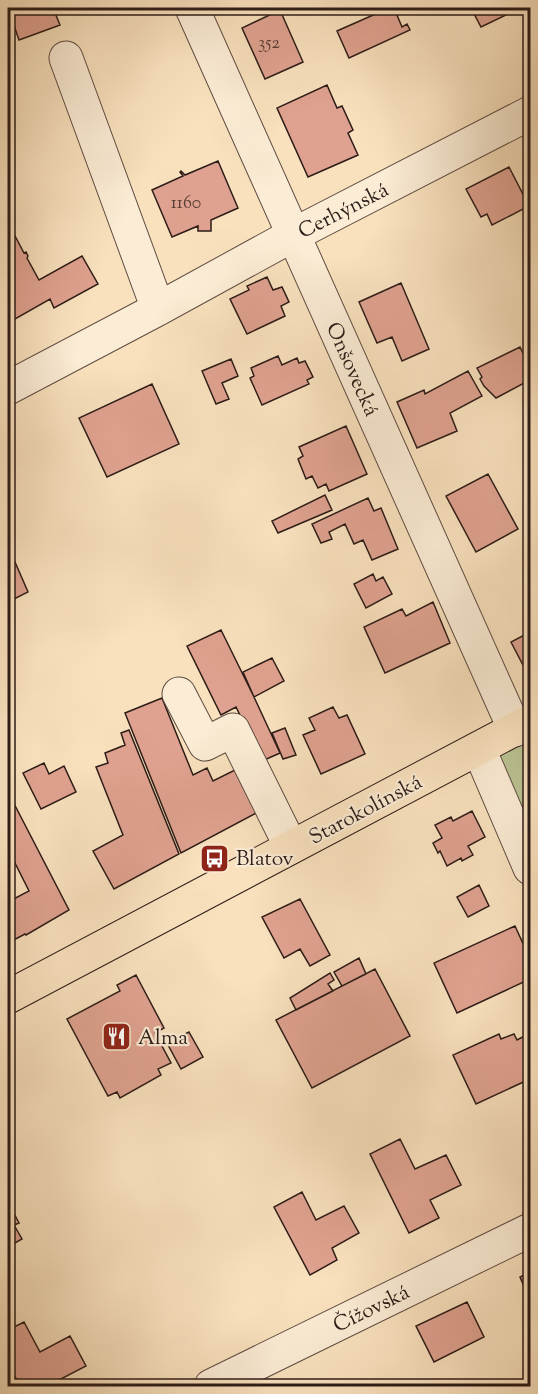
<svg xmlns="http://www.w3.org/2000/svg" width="538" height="1394" font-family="'Sorts Mill Goudy',serif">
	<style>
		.green { fill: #bbc393; stroke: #747055; stroke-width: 1.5 }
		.building { fill: #dfa290; stroke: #2c1c17; stroke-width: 1.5 }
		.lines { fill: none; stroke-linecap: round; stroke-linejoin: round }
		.minor-casing { stroke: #5f4d41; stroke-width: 35 }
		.major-casing { stroke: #2c1c17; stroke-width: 35 }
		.minor { stroke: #fbecd5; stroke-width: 33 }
		.major { stroke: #f9e1be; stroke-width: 33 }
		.labels { text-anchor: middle; stroke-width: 4.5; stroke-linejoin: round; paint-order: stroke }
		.number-label { font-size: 18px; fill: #593e35 }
		.street-label { font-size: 21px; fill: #2c1c17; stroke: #fbecd5 }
		.poi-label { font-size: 21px; fill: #2c1c17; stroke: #fbecd5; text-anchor: start }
	</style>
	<rect width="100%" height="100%" fill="#f9e1be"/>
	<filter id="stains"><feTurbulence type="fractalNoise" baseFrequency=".00333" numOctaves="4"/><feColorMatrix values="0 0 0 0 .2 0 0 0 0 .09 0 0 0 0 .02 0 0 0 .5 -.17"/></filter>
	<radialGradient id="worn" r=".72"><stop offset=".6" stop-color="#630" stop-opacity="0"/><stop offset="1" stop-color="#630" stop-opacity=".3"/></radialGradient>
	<path class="green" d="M530,722V868L479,749Z"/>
	<path class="building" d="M8,8H53L60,25L19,40Z
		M389,8H394L402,27L407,24L410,30L349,58L337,31Z
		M471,8H502L506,15L481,27Z
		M280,10L303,62L265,79L242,28Z
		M327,85L337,108L342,106L353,130L348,133L358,155L308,177L277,108Z
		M218,161L238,208L211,220V231H198V226L172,237L152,190L183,176L180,172L181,171L185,175Z
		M509,167L529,206L492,225L487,214L481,217L466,189Z
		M14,234L24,253L26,252L28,256L27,258L39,280L82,256L98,284L54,308L50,299L8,323V238Z
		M267,277L273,290L282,287L289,302L281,306L285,316L247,334L230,299L249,290L247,286Z
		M401,283L429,349L402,361L392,337L377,343L359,302Z
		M520,347L530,368L524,373L528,381L496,398L484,386L480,379L482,377L477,368Z
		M278,356L282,365L297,358L299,363L305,361L313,377L307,380L309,384L262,405L250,378L254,376L251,368Z
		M231,359L238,376L222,383L229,399L216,404L202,371Z
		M468,371L482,396L450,413L457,431L417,448L397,402L424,390L425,394Z
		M152,384L179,444L107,477L79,418Z
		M346,426L367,474L329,491L326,484L318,488L312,476L306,479L298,459L303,456L299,447Z
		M488,474L518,529L476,552L446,496Z
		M325,495L332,510L278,533L272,521Z
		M368,498L374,511L381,508L398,549L372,560L363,540L354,544L345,524L329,532L332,539L321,543L312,524Z
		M8,546L28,592L8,602Z
		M373,574L376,581L383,577L392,594L366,608L354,584Z
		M433,602L450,643L385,673L364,627L402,609L406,616Z
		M221,630L254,697L280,753L262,761L236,707L221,715L187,646Z
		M530,632V666L525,669L511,642Z
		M272,658L284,681L254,697L243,672Z
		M162,698L193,775L207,768L213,781L239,768L262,810L181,853L125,713Z
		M333,707L339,718L347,715L365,754L321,774L303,735L315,730L309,718Z
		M285,728L296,755L283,759L272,733Z
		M129,730L179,854L114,889L93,851L123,835L96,767L108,763L105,753L125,745L121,733Z
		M44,763L49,774L64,766L76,792L41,809L23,773Z
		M8,792L69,910L26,935L25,934L8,943V902L29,891L8,849Z
		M472,811L485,837L468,846L473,855L462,861L461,858L447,866L440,851L438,853L433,843L442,838L435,825L451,817L453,821Z
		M479,885L489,906L468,917L457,897Z
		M300,899L330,955L310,966L300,949L284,958L262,917Z
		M515,926L530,959V979L457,1013L434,963Z
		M359,958L366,974L342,986L334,972Z
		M375,969L410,1036L312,1088L276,1020Z
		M330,973L334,980L328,984L333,991L296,1010L290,998Z
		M136,975L164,1028L155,1033L171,1063L158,1069L161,1075L120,1098L117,1092L108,1096L67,1019L120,991L117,985Z
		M189,1032L203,1057L181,1069L167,1043Z
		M530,1033V1069L529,1070L530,1079L476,1104L453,1055L499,1034L501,1039L514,1034L517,1040Z
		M400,1139L415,1169L446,1155L461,1185L430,1200L439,1218L409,1233L370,1154Z
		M302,1192L316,1220L344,1206L359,1233L332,1248L337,1260L310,1275L274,1207Z
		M8,1202L19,1223L14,1225L22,1239L8,1247Z
		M530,1272V1300L520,1277Z
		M467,1302L484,1337L434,1362L416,1326Z
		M24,1322L40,1352L70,1336L86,1366L55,1382L58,1386H20L8,1363V1330Z"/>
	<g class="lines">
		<defs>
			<path id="minor" d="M192,8L515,730
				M66,58L158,309
				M8,388L158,309L293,235L530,113
				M179,694L205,744L233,730L291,847
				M479,749L530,868
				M211,1386L530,1230"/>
			<path id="major" d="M8,997L530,721"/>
		</defs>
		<use href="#minor" class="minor-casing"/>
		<use href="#major" class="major-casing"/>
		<use href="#minor" class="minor"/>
		<use href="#major" class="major"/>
	</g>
	<defs>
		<symbol id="bus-square" viewBox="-11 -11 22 22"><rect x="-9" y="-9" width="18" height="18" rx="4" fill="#8f2418" stroke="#fbecd5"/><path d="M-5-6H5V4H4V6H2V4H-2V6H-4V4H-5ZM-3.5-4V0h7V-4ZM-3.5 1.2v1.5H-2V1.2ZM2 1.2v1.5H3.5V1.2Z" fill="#fff"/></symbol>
		<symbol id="restaurant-square" viewBox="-11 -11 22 22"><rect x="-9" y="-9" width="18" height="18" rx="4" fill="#8f2418" stroke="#fbecd5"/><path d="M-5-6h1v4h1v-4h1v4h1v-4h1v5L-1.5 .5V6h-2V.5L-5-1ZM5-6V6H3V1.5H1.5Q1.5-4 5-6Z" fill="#fff"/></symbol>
	</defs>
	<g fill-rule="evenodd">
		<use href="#bus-square" x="198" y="842" width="33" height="33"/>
		<use href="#restaurant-square" x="100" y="1020" width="33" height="33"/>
	</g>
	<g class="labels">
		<g class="number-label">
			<text x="269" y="48">352</text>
			<text x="186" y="208">1160</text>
		</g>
		<g class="street-label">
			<text transform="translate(343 210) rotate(-27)" y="7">Cerhýnská</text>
			<text transform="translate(353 369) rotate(66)" y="7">Onšovecká</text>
			<text transform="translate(365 809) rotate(-28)" y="7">Starokolínská</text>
			<text transform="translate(371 1308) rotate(-26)" y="7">Čížovská</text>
		</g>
		<g class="poi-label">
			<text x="236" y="865">Blatov</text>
			<text x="138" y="1044">Alma</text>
		</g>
	</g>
	<rect width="538" height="1394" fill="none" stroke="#f9e1be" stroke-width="30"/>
	<rect x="9" y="9" width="520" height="1376" fill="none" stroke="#2c1c17" stroke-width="3"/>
	<rect x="15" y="15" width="508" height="1364" fill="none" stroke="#2c1c17" stroke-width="1.5"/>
	<rect width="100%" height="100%" filter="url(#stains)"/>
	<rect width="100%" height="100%" fill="url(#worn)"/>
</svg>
